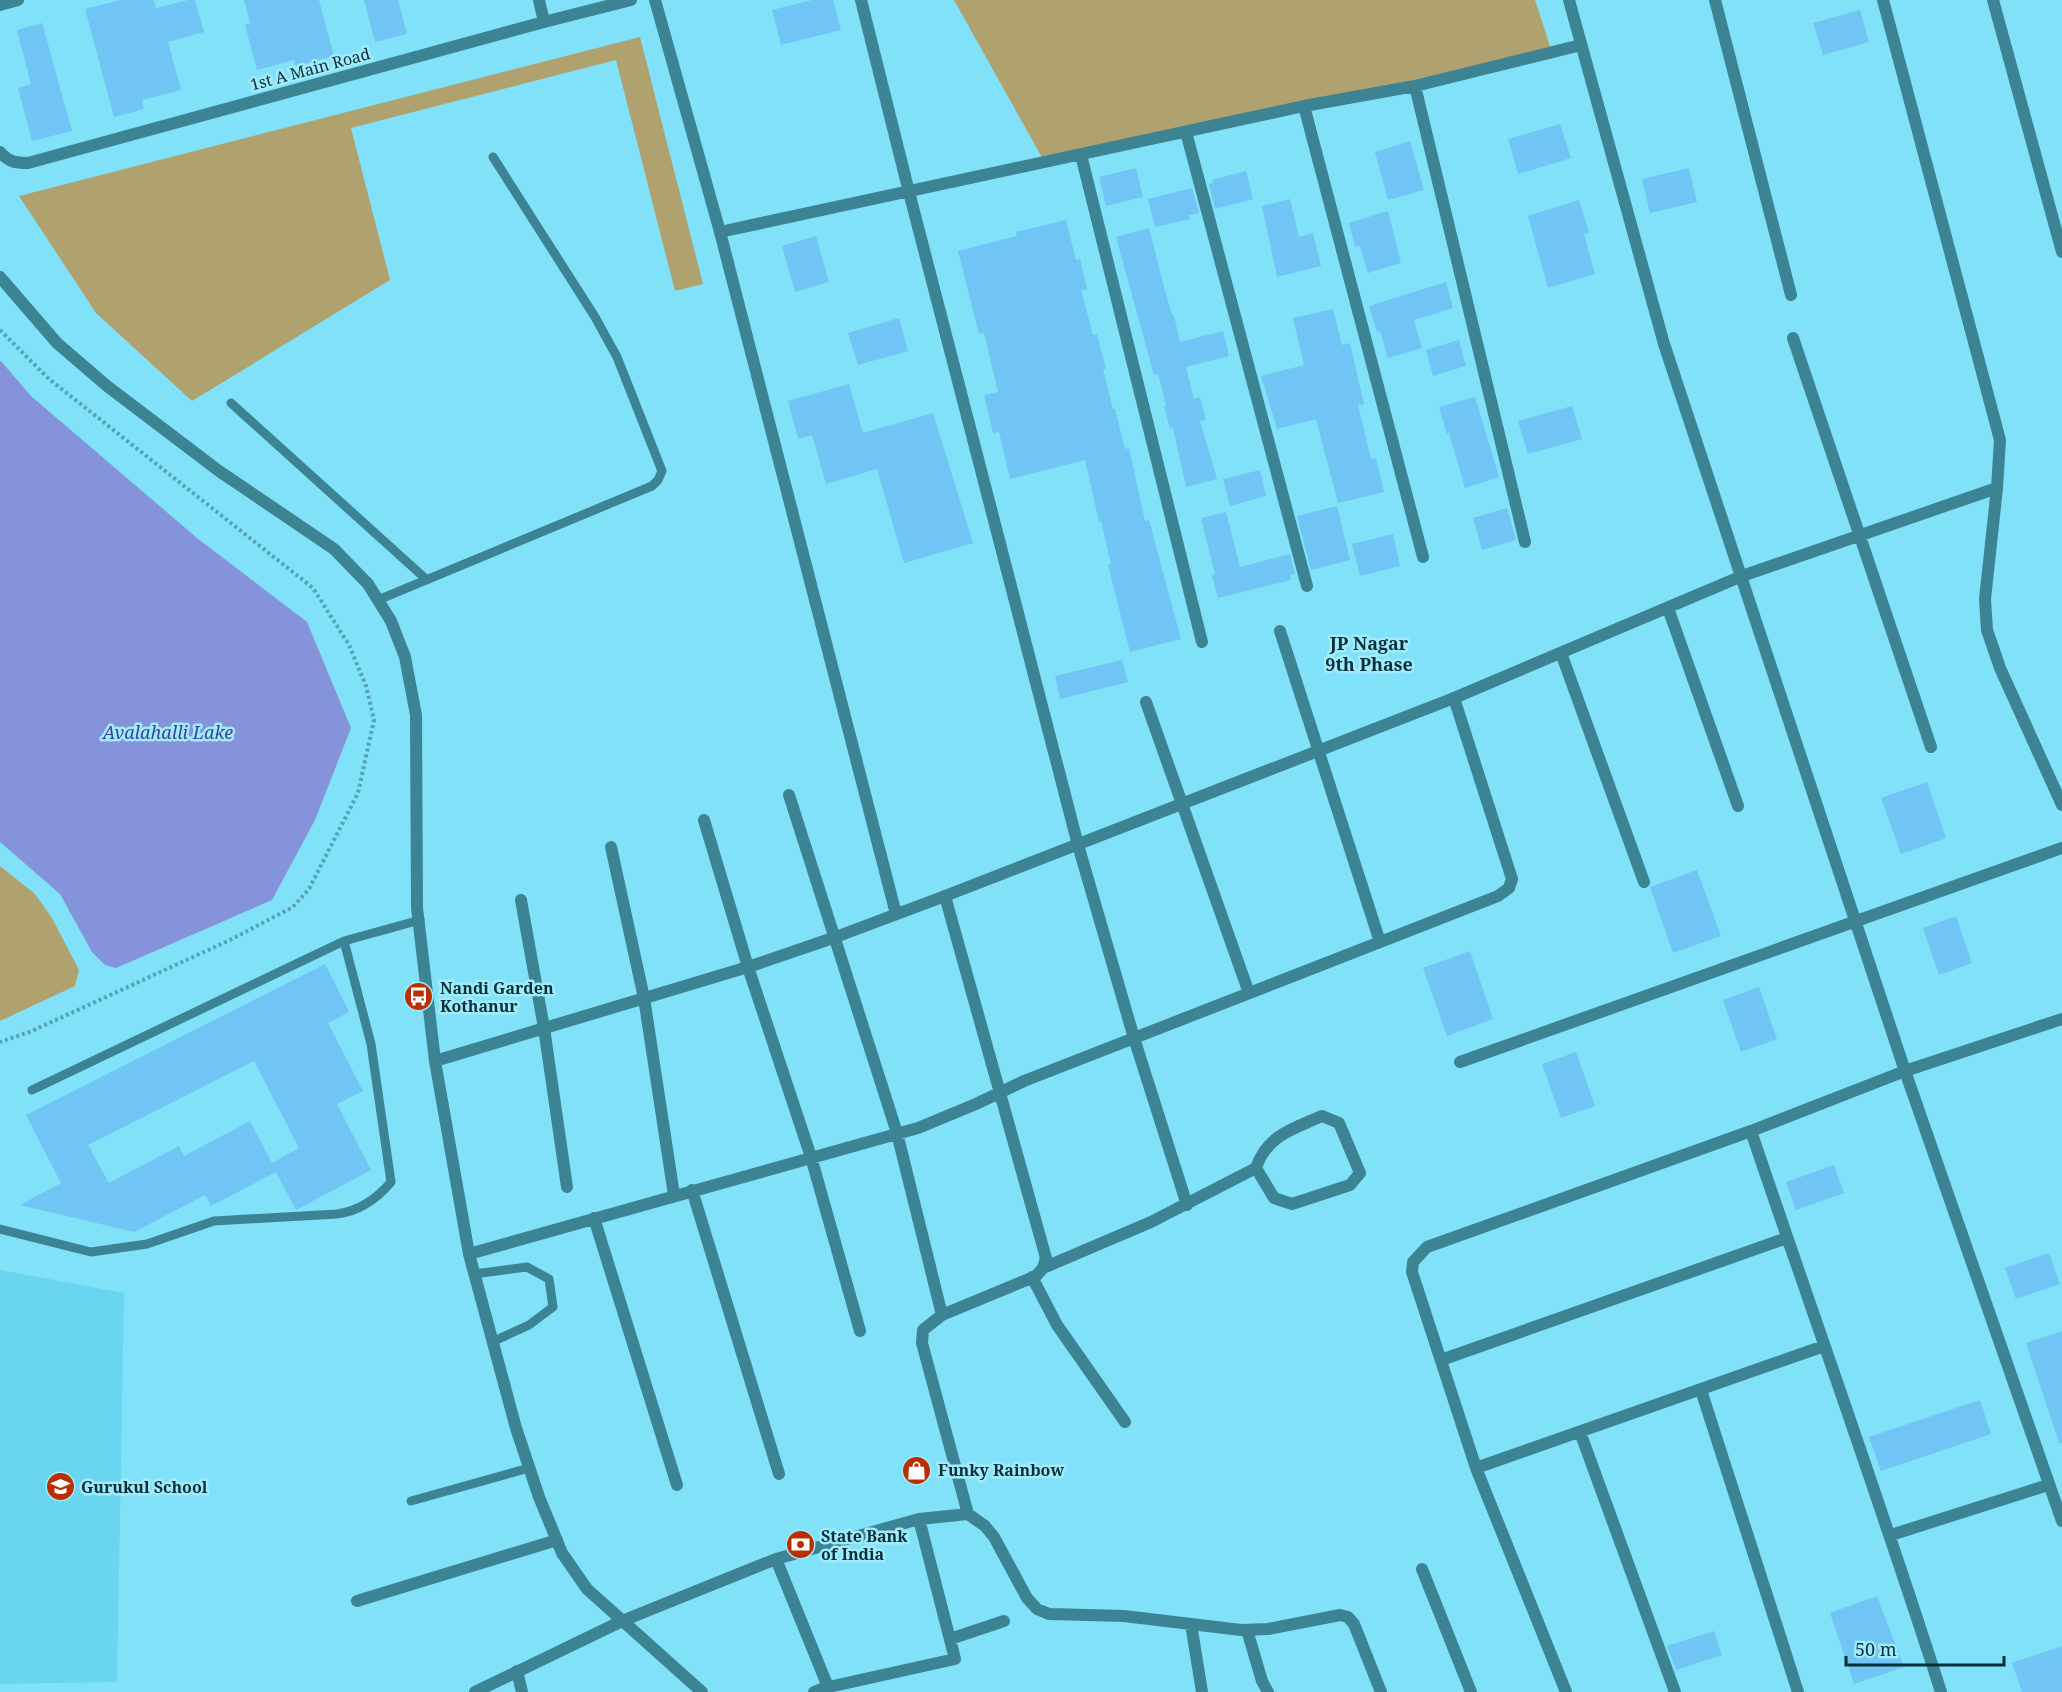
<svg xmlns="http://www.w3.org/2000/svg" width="2062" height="1692" font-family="'Noto Serif',serif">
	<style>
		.built { fill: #69d5ee }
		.green { fill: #b0a26e }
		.water { fill: #8593da }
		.building { fill: #70c5f4; fill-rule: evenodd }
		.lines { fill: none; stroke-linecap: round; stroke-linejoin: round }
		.path { stroke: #54a2b4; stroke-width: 4; stroke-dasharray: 3 3; stroke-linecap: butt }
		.service { stroke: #3c8394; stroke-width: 9 }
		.minor { stroke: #3c8394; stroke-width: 12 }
		.tertiary { stroke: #3c8394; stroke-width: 12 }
		.labels { text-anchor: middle; stroke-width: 5; stroke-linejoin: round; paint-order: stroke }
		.street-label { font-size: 16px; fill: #033039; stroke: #a2ebfe }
		.poi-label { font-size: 16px; font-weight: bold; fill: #033039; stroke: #a2ebfe; text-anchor: start }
		.neighbourhood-label { font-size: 18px; font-weight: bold; fill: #033039; stroke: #a2ebfe }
		.water-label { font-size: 18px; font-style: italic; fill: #3b4296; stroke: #a2ebfe }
	</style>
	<rect width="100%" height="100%" fill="#81e1f8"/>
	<path class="built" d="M0,1270L124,1293L117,1682L0,1684Z"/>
	<path class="green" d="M954,0H1535L1554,58L1044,161Z
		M640,37L703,284L675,291L616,60L351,128L390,280L192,401L96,313L19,196Z
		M0,866L35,894L52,918L79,970L75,986L0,1021Z"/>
	<path class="water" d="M0,360L31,396L197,538L307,622L351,728L315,820L272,900L116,968L105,965L92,952L60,894L0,842Z"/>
	<path class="building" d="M120,0H154L156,8L188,0H195L204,32L168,42L181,90L142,100L144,109L114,117L85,9Z
		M244,0H319L334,56L296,66L294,60L257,70L245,25L250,23Z
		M364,0H398L407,34L375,42Z
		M812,0H833L841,30L781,45L772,10Z
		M1860,10L1869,42L1823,55L1813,23Z
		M42,23L72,131L32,141L18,88L31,84L17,30Z
		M1560,124L1571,158L1518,174L1508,139Z
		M1410,141L1424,190L1388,200L1375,152Z
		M1136,168L1143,197L1106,206L1099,177Z
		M1689,168L1697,202L1650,213L1642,179Z
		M1246,171L1253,199L1215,209L1209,184L1213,183L1212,180Z
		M1192,188L1199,213L1189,215L1190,219L1155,227L1148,199Z
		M1290,199L1299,237L1313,233L1321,266L1277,277L1262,206Z
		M1579,200L1589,233L1584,234L1595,274L1548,288L1528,216Z
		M1388,211L1401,263L1368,273L1360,246L1355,247L1349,223Z
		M1066,220L1076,260L1080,259L1087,289L1081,290L1093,335L1097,334L1106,369H1103L1113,409H1115L1125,449L1129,448L1145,521L1149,520L1181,639L1130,652L1108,565L1111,564L1101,521L1099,522L1085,460L1010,479L999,432L993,433L984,395L998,392L984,333L979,334L958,251L1017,236L1016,232Z
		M1149,228L1164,287L1172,315H1174L1180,342L1223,331L1229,356L1186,367L1194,399L1200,397L1206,420L1200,421L1217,479L1186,487L1173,428L1170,429L1164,406H1166L1158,374L1154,375L1116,237Z
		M816,236L829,282L795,292L782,246Z
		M1446,282L1453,308L1414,320L1422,348L1388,358L1380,331L1377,332L1369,306Z
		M1333,309L1342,345L1350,343L1364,404L1358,405L1371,459L1376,458L1384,492L1338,503L1316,419L1277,429L1261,376L1304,365L1293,318Z
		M899,318L908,351L858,365L848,333Z
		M1459,340L1466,366L1433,376L1426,350Z
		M849,384L863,433L933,413L973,543L904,563L877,469L826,484L812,435L798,439L788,401Z
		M1475,397L1499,477L1465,488L1449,433L1447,434L1439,407Z
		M1572,406L1582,439L1528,454L1518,421Z
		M1260,470L1266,496L1230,506L1223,479Z
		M1337,506L1350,560L1311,570L1297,516Z
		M1507,508L1516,540L1482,550L1473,518Z
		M1226,512L1240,567L1290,554L1295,574L1290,575L1291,580L1218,598L1212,575L1215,574L1201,518Z
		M1393,534L1400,566L1360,576L1352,544Z
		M1122,660L1128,682L1060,699L1055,676Z
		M1927,782L1946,838L1901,854L1881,798Z
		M1697,870L1721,936L1673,953L1650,887Z
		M1956,916L1972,963L1939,975L1923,928Z
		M1470,951L1493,1019L1447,1036L1423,968Z
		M325,964L349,1012L328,1023L363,1091L337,1104L371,1170L296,1210L276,1172L211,1206L205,1195L134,1232L20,1205L61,1183L26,1115ZM254,1061L299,1148L272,1163L250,1121L184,1156L179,1146L109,1183L88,1145Z
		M1759,987L1777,1039L1741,1052L1723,1000Z
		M1576,1052L1595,1106L1561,1118L1542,1064Z
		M1834,1165L1844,1193L1796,1210L1786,1182Z
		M2049,1253L2060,1284L2016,1299L2005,1268Z
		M2062,1331V1443H2059L2026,1343Z
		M1980,1400L1991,1434L1881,1471L1869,1437Z
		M1877,1596L1904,1667L1854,1684L1830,1613Z
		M1714,1631L1722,1655L1676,1670L1667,1646Z
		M2062,1646V1692H2022L2012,1663Z"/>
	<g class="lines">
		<path class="path" d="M0,330L49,379L313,588L349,645L366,686L374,720L358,793L309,889L293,907L230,940L32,1031L0,1042"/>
		<path class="service" d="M231,403L427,580
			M378,600L652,486L658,480L662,471L617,357L595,317L493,157
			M32,1090L344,941
			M0,1229L91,1252L147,1244L214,1221L337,1214C359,1211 376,1200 391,1182L371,1044L344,941L420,920
			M474,1274L527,1267L549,1279L553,1307L529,1325L492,1342
			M411,1501L529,1468"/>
		<path class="minor" d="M539,0L544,22
			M861,0L909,192L1078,845L1134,1038L1187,1205
			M1715,0L1791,295
			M1883,0L2000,440L1997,488L1985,599L1987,630L2000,668L2062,805
			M1993,0L2062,252
			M0,5L18,0
			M1415,86L1525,542
			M1304,106L1423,557
			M1186,132L1307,586
			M0,152C9,162 15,163 28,163L544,22L631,0
			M1081,155L1202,642
			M720,232L1304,106L1415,86L1581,45
			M1793,338L1931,747
			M1742,576L1997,488
			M1668,608L1738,806
			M1280,631L1380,942
			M1561,653L1644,882
			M1146,702L1249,993
			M789,795L897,1133L942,1315
			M704,820L748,967L811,1157L860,1331
			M611,847L644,998L674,1195
			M945,896L1046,1258L1043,1268L1036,1276L942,1315L923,1330L922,1343L968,1514
			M521,900L544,1028L567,1187
			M1460,1062L2062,848
			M1751,1131C1814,1318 1881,1504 1941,1692
			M692,1190L779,1474
			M594,1218L677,1485
			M469,1254L918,1128L976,1104L1024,1081L1498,896L1509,888L1512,879L1454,698
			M1043,1268L1151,1222L1256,1168C1267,1135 1293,1129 1322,1116L1339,1123L1360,1173L1350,1185L1292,1204L1274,1198L1256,1168
			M1032,1277L1057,1325L1125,1422
			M1441,1360L1787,1238
			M1701,1390L1798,1692
			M1580,1432L1675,1692
			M1476,1468L1824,1346
			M1891,1535L2048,1485
			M776,1559L826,1682L824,1688L814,1692
			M1422,1569L1471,1692
			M357,1601L557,1540
			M622,1621L776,1559L919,1519L968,1514L985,1526L994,1537L1027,1598L1037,1609L1049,1614L1124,1616L1241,1630L1268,1629L1340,1615L1348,1617L1354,1624L1381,1692
			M1191,1624L1202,1692
			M1247,1630L1262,1681L1268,1692
			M950,1639L1004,1621
			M517,1671L522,1692
			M824,1688L955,1659L919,1519
			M1566,1692L1476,1468L1412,1272L1413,1262L1427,1247L1751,1131L1905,1071L2062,1019"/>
		<path class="tertiary" d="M655,0L720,232L896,914
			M1569,0L1664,344L1905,1071L2062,1521
			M0,277L57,343L107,386L219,471L334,549L368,584L391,621L405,657L416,715L417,908L435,1061L469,1254L516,1428L539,1497L562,1553L587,1589L702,1692
			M435,1061L748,967L833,938L945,896L1454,698L1742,576
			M475,1692L622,1621"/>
	</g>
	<defs>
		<symbol id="bus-disc" viewBox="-11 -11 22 22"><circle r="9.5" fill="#b92f02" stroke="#a2ebfe"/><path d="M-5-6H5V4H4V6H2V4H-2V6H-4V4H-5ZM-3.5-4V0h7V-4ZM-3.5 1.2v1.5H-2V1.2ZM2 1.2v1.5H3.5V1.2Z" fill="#fff"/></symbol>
		<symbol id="shop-disc" viewBox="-11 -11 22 22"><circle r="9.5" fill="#b92f02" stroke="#a2ebfe"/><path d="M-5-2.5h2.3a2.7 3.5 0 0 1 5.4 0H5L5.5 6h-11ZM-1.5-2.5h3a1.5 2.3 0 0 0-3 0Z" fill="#fff"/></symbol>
		<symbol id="school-disc" viewBox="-11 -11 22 22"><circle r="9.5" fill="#b92f02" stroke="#a2ebfe"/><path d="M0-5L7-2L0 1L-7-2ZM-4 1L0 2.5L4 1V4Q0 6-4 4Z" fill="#fff"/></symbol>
		<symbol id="bank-disc" viewBox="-11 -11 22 22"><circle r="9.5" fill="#b92f02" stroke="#a2ebfe"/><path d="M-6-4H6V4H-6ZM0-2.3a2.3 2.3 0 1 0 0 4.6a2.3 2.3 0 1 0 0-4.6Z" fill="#fff"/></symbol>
	</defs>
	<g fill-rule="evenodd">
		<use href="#bus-disc" x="402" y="980" width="33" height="33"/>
		<use href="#shop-disc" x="900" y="1454" width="33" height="33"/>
		<use href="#school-disc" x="44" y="1470" width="33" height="33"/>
		<use href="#bank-disc" x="784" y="1528" width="33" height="33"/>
	</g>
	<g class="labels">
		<g class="street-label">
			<text transform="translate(310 69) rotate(-15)" y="6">1st A Main Road</text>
		</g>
		<g class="poi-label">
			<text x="440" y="994">Nandi Garden<tspan x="440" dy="18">Kothanur</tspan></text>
			<text x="938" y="1476">Funky Rainbow</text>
			<text x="81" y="1493">Gurukul School</text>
			<text x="821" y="1542">State Bank<tspan x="821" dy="18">of India</tspan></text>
		</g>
		<g class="neighbourhood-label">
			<text x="1369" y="650">JP Nagar<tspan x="1369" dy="21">9th Phase</tspan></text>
		</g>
		<g class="water-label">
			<text x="168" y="739">Avalahalli Lake</text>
		</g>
	</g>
	<path d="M1846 1656v9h158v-9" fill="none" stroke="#033039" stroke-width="3"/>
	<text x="1855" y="1656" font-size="18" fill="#033039" stroke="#a2ebfe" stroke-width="4.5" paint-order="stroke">50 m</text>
</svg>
